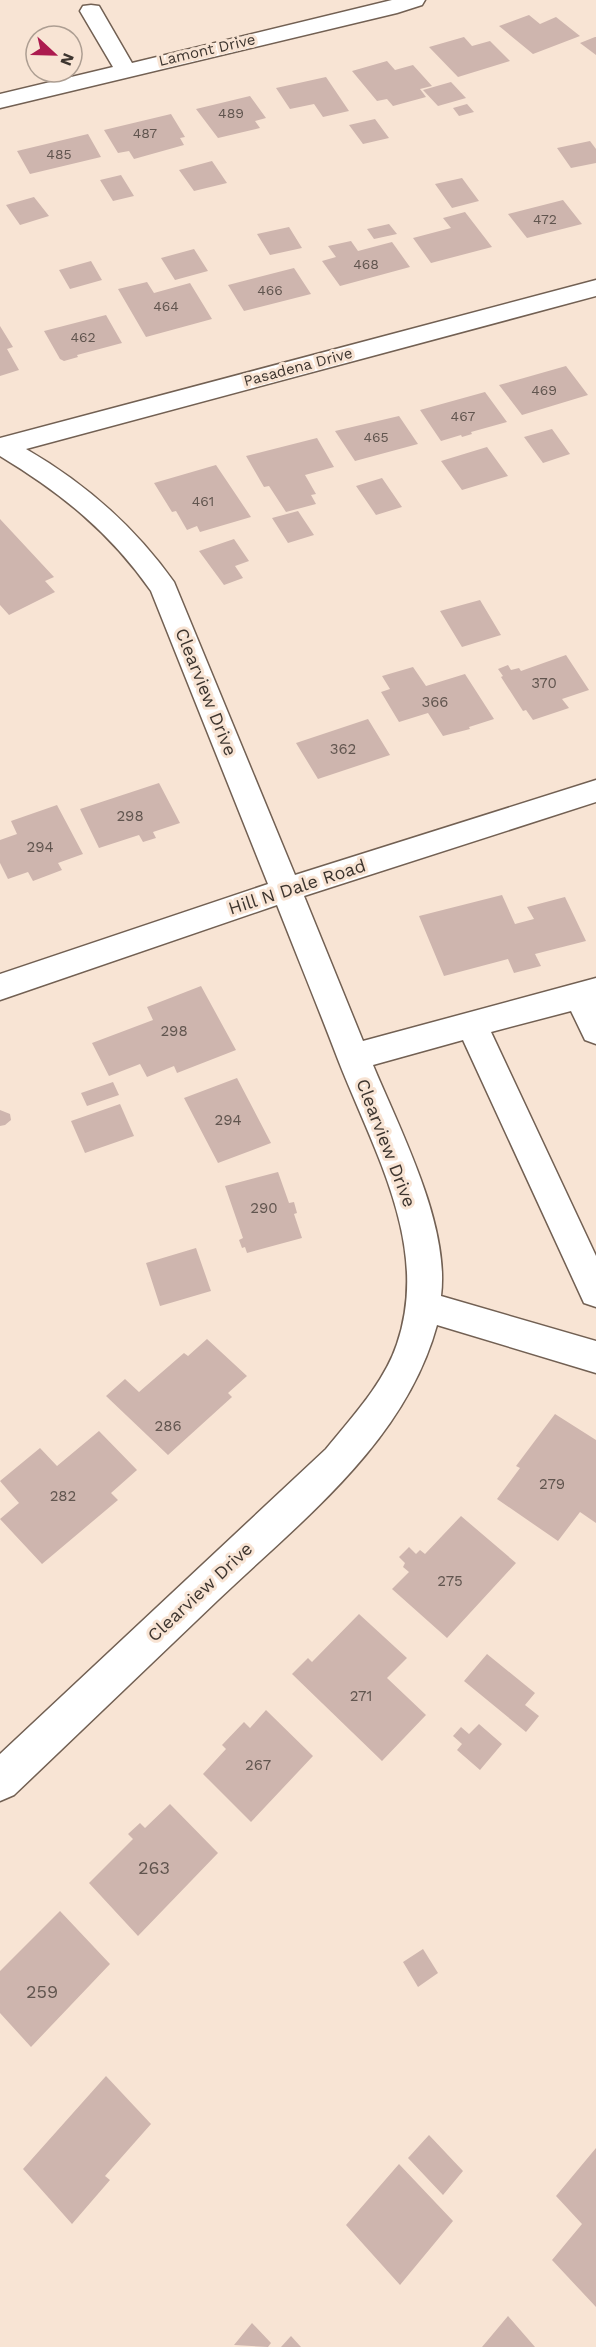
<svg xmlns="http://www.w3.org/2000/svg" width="596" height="2347" font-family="'Work Sans',sans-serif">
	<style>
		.building { fill: #ceb5ae }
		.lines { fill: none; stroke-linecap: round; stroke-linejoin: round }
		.minor-casing { stroke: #726053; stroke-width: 3 }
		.minor { fill: #fff; fill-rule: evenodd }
		.labels { text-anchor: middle; stroke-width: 6; stroke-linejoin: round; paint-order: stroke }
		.far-number-label { font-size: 14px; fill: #61554f }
		.far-street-label { font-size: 15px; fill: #3d352f; stroke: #f8e4d4 }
		.number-label { font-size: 15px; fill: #61554f }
		.street-label { font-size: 18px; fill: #3d352f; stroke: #f8e4d4 }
		.near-number-label { font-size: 18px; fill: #61554f }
	</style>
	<rect width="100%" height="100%" fill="#f8e4d4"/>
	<path class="building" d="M529,15L540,24L556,17L580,36L533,54L499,26Z
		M464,37L472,46L490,41L510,61L458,77L429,47Z
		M595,37H596V55L580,43Z
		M387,61L395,70L413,65L432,86L420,89L426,97L393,106L387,99L377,101L352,71Z
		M326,77L349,111L323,117L314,104L290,109L276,88Z
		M451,82L466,98L438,106L423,90Z
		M250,96L266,118L255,121L260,128L218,138L196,109Z
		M467,104L474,112L459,116L453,108Z
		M171,114L185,137L180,138L184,145L134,159L129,151L118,153L104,130Z
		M375,119L389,138L363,144L349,125Z
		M88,134L101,157L30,174L17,151Z
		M590,141L596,149V163L571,168L557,148Z
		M212,161L227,183L194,191L179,170Z
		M121,175L134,196L113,201L100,180Z
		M462,178L479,201L452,208L435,184Z
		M34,197L49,216L20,225L6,205Z
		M563,200L582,224L527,238L508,214Z
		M465,212L492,247L431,263L413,238L451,228L443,218Z
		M389,224L397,234L374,239L367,229Z
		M289,227L302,248L270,255L257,234Z
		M351,241L358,251L392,242L410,267L340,286L322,261L336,257L328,246Z
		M194,249L208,271L175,280L161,258Z
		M91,261L102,280L70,289L59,270Z
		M294,268L311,294L244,311L228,285Z
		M147,282L154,293L190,283L212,319L146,337L118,289Z
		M106,315L122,343L77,355L78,357L64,361L60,359L44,331Z
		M0,326L13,347L7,349L19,370L0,376Z
		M566,366L588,395L522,415L499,385Z
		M485,392L507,422L471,432L472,434L462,437L461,435L441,441L420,410Z
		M399,416L418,444L355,461L335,431Z
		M552,429L570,454L543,463L524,437Z
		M317,438L334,467L305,475L316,494L311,495L316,504L286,512L269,486L264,487L246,456Z
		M487,447L508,476L462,490L441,461Z
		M216,465L251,517L200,532L197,526L187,530L176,511L172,512L154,483Z
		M382,478L402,507L376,515L356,486Z
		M298,511L314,535L288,543L272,518Z
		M0,519L54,577L45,581L55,592L9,615L0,605Z
		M234,539L249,561L235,566L243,578L224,585L199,551Z
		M480,600L501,635L462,647L440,611Z
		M566,655L589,690L562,699L569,708L533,720L526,710L523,711L501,677L503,676L498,669L508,665L511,670L519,668L521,671Z
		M413,667L426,686L465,674L494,719L469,727L470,729L443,736L428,713L399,722L381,692L390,689L382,676Z
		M368,719L390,755L318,779L296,743Z
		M159,783L180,823L153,832L156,838L143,842L139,835L99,848L80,809Z
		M57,805L83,854L58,863L62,870L33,881L28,872L8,879L0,863V840L17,834L11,821Z
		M502,895L515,924L534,919L527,907L565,897L586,941L535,954L541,966L514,973L508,959L444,976L419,916Z
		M201,986L236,1050L177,1073L174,1066L147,1077L140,1064L109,1076L92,1043L153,1020L147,1007Z
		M237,1078L271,1143L218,1163L184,1098Z
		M113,1082L119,1095L87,1106L81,1093Z
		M120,1104L134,1136L85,1153L71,1121Z
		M0,1110L10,1114L11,1120L5,1125L0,1126Z
		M278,1172L289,1203L294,1202L297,1213L294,1214L302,1238L247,1253L245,1247L242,1248L239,1240L243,1238L225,1186Z
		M196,1248L211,1291L160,1306L146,1263Z
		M207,1339L247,1376L228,1393L232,1397L168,1455L106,1396L125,1379L139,1392L184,1353L188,1356Z
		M555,1414L596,1440V1523L580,1512L558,1541L497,1499L520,1468L516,1466Z
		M99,1431L137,1470L111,1493L118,1500L42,1564L0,1519L19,1503L0,1481L40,1448L57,1466Z
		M461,1516L516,1563L447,1638L392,1589L409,1572L403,1567L405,1563L399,1557L409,1547L416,1554L420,1550L425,1554Z
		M359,1614L407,1658L387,1678L426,1715L382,1761L292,1674L308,1658L312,1662Z
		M487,1654L535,1693L525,1705L539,1716L526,1732L464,1681Z
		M266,1710L313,1756L251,1822L203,1774L226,1749L222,1745L244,1722L250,1728Z
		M479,1724L502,1744L480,1770L457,1750L462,1744L453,1736L461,1727L469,1734Z
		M170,1804L218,1853L138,1936L89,1883L133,1839L128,1834L140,1823L145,1828Z
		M60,1911L110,1964L31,2047L0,2013V1971Z
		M423,1949L438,1973L418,1987L403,1962Z
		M106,2076L151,2124L105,2176L110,2180L72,2224L23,2169Z
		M429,2135L463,2171L443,2195L408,2158Z
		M596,2148V2307L552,2260L582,2224L556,2196Z
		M399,2164L453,2221L400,2285L346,2225Z
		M508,2316L535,2347H482Z
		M252,2323L271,2343L268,2347L234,2345Z
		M291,2336L301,2347H281Z"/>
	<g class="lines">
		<defs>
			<path id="minor" d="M392,0H425L422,5L397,13L0,108V94L113,67L80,11L83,6L91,5L99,6L132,63Z
				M596,280V296L26,449C85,483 134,526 174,582L295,875L596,780V802L304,896L363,1041L596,978V1044L585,1040L571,1011L491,1032L596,1256V1307L584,1303L463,1040L373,1065C400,1130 450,1225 441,1296L596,1341V1373L437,1325C405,1442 302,1520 218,1600C150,1665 82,1730 14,1795L0,1801V1754L326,1449C352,1417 384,1383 397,1344C431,1245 372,1148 337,1057C318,1007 297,956 277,905L0,1000V974L268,884L151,591C110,532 61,493 0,456V438Z"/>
		</defs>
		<use href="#minor" class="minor-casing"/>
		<use href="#minor" class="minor"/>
	</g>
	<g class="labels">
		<g class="far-number-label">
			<text x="231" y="118">489</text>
			<text x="145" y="138">487</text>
			<text x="59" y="159">485</text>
			<text x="545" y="224">472</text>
			<text x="366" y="269">468</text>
			<text x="270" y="295">466</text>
			<text x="166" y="311">464</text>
			<text x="83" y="342">462</text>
			<text x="544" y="395">469</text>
			<text x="463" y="421">467</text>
			<text x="376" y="442">465</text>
			<text x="203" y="506">461</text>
		</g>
		<g class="far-street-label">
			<text transform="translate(207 50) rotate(-13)" y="5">Lamont Drive</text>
			<text transform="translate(298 367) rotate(-15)" y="5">Pasadena Drive</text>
		</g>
		<g class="number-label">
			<text x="544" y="688">370</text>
			<text x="435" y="707">366</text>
			<text x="343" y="754">362</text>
			<text x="130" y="821">298</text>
			<text x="40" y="852">294</text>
			<text x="174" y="1036">298</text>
			<text x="228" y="1125">294</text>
			<text x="264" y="1213">290</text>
			<text x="168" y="1431">286</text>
			<text x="552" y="1489">279</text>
			<text x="63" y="1501">282</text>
			<text x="450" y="1586">275</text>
			<text x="361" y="1701">271</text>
			<text x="258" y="1770">267</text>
		</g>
		<g class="street-label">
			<text transform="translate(206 692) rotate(68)" y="6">Clearview Drive</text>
			<text transform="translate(297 887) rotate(-18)" y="6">Hill N Dale Road</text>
			<text transform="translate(386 1143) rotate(69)" y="6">Clearview Drive</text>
			<text transform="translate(200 1592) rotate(-43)" y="6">Clearview Drive</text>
		</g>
		<g class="near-number-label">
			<text x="154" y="1874">263</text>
			<text x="42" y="1998">259</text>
		</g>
	</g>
	<g transform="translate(54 54) rotate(112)"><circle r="28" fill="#f8e4d4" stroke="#ad9e92" stroke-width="1.5"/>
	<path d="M0-4.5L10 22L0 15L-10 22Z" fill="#ac1b4f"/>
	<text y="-9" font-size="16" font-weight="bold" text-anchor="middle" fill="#3d352f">N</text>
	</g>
</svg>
